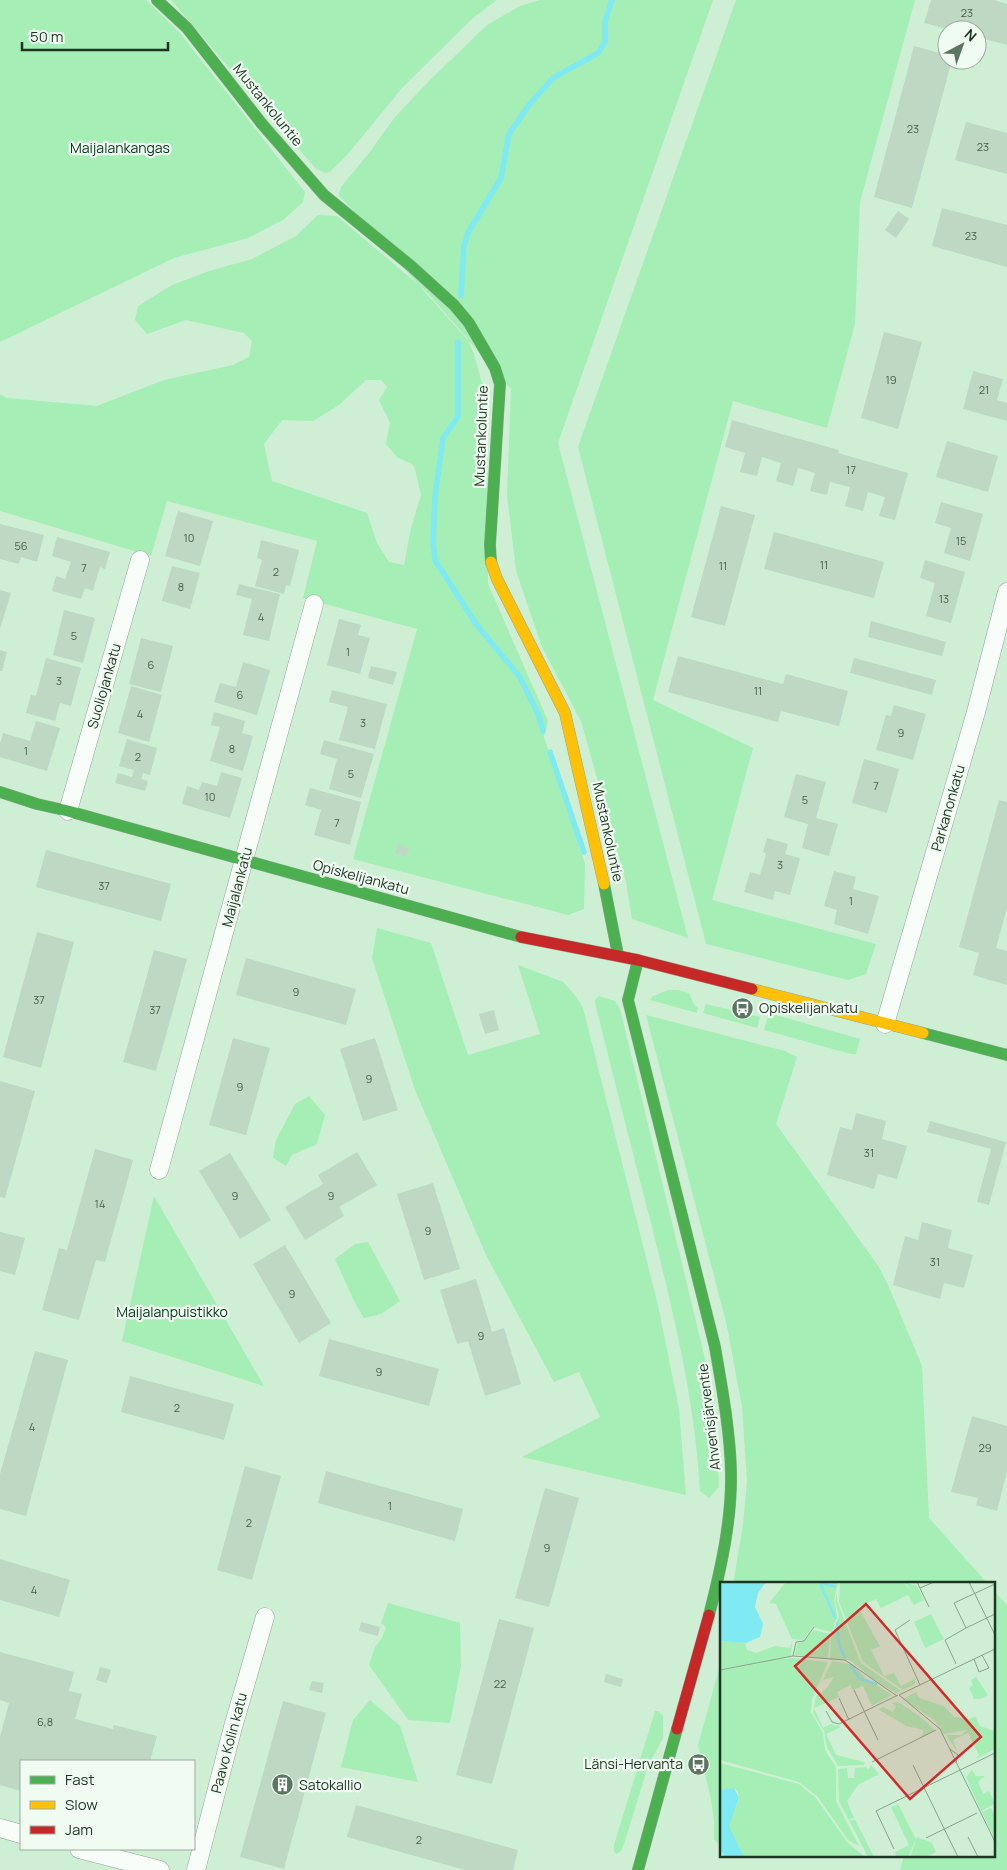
<svg xmlns="http://www.w3.org/2000/svg" width="1007" height="1870" font-family="Manrope,sans-serif">
	<style>
		.green { fill: #a5eeb6; fill-rule: evenodd }
		.lines { fill: none; stroke-linecap: round; stroke-linejoin: round }
		.stream { stroke: #7feaf1; stroke-width: 5.5 }
		.building { fill: #bed8c3 }
		.street-casing { stroke: #8fa894; stroke-width: 19 }
		.fast-casing { stroke: #8fa894; stroke-width: 12 }
		.slow-casing { stroke: #8fa894; stroke-width: 12 }
		.jam-casing { stroke: #8fa894; stroke-width: 12 }
		.street { stroke: #f8fdf9; stroke-width: 18 }
		.fast { stroke: #4caf50; stroke-width: 11 }
		.slow { stroke: #ffc107; stroke-width: 11 }
		.jam { stroke: #c62828; stroke-width: 11 }
		.labels { text-anchor: middle; stroke-width: 4.5; stroke-linejoin: round; paint-order: stroke }
		.number-label { font-size: 11px; fill: #465e4b }
		.street-label { font-size: 14px; fill: #1d3522; stroke: #f0fcf2 }
		.park-label { font-size: 14px; fill: #053315; stroke: #f0fcf2 }
		.poi-label { font-size: 14px; fill: #1d3522; stroke: #f0fcf2; text-anchor: start }
		.inset-river { fill: none; stroke: #7feaf1; stroke-width: 2.5 }
		.inset-road { fill: none; stroke: #87a58d; stroke-width: 1 }
		.view { fill: #d62828; fill-opacity: 0.15; stroke: #d62828; stroke-width: 2.5 }
		.inset-edge { fill: none; stroke: #1d3522; stroke-width: 2.5 }
	</style>
	<rect width="100%" height="100%" fill="#ceefd4"/>
	<path class="green" d="M0,0H146L179,32L305,192L303,202L283,220L248,238L174,258L0,342Z
		M171,0H497L473,18L403,87L347,155L330,172L325,173L316,169Z
		M540,0H713L558,443L688,938L632,919L626,882L581,721L542,647L516,571L507,495L511,389L339,195L341,187L369,153L395,117L427,83L487,25L520,6Z
		M736,0H915L860,202L855,324L827,428L733,401L653,700L753,748L712,900L876,944L866,974L848,980L706,944L578,447Z
		M318,215L337,216L426,291L467,338L474,354L487,401L488,584L548,721L544,737L585,864L584,909L568,915L353,859L417,629L303,598L317,541L167,501L151,556L0,511V394L7,398L97,406L164,380L233,365L249,357L252,341L244,333L186,320L147,334L135,320L138,306L172,285L209,271L252,259L296,236ZM366,380H381L387,387L379,400L390,423L386,444L397,457L414,465L421,495L411,528L404,565L389,562L377,543L367,513L272,481L264,444L282,420L313,421L339,405Z
		M377,928L431,943L468,1055L540,1034L518,965L563,982L575,995L583,1008L658,1305L679,1409L686,1495L522,1457L600,1417L579,1372L554,1382L486,1255L415,1090L372,958Z
		M668,990H678L689,993L694,1004L698,1008L697,1013L650,1000L653,996Z
		M599,996L615,1001L620,1009L709,1375L716,1425L719,1487L709,1498L700,1491C695,1399 673,1312 651,1223C632,1151 614,1079 596,1007L595,1000Z
		M706,1004L760,1017L757,1028L703,1013Z
		M769,1013L860,1039L856,1054H851L764,1030Z
		M646,1015L785,1051L797,1057L776,1124L879,1267L889,1287L922,1366L929,1518L988,1584H733L743,1525L747,1481L742,1407L727,1326Z
		M309,1096L325,1115L317,1144L292,1155L286,1166L273,1158L276,1140L295,1104Z
		M154,1196L264,1386L122,1341Z
		M368,1242L400,1301L381,1314L364,1318L355,1303L335,1259L355,1244Z
		M993,1590L1007,1605V1870H900L904,1856H993Z
		M388,1603L460,1623L461,1666L450,1723L408,1720L369,1665L375,1647L382,1638L386,1627L381,1623Z
		M721,1662V1833L718,1844L714,1839V1821L711,1799L698,1745Z
		M370,1700L400,1726L418,1782L341,1767L353,1720Z
		M655,1711H659L663,1716V1738L648,1766L625,1841L621,1851L616,1854L614,1851V1845Z"/>
	<g class="lines">
		<path class="stream" d="M461,296L464,245L469,231L501,178L509,134L529,105L553,78L598,53L605,42V21L612,0
			M458,342V417L443,438L435,497L433,540L435,560L476,624L520,677L539,716L543,731
			M550,752L584,852"/>
	</g>
	<path class="building" d="M931,0H994L1007,4V45L977,37V30H951L924,23Z
		M914,46L947,55V60H952L912,208L874,197Z
		M966,122L1007,133V174L955,160Z
		M942,208L1007,225V267L932,246Z
		M898,211L909,219L896,238L885,230Z
		M884,332L922,342L898,429L861,418Z
		M973,371L1003,379L997,400L1007,403V421L963,409Z
		M732,420L839,450L838,453L908,473L895,520L879,516L885,497L868,492L863,511L845,506L850,487L830,482L827,495L810,491L815,473L798,468L793,486L776,481L781,463L762,457L757,476L740,472L745,453L725,447Z
		M947,441L998,456L988,492L936,477Z
		M941,502L983,514L970,561L944,553L951,528L935,523Z
		M721,506L755,515L725,626L691,617Z
		M178,511L213,521L200,566L165,556Z
		M0,524L44,535L37,562L21,557L19,564L0,559Z
		M774,532L884,562L874,598L764,569Z
		M57,537L110,552L105,569L100,567L93,591L85,588L81,599L52,591L56,576L65,579L71,562L52,556Z
		M261,540L299,550L290,586L286,585L284,594L255,586L262,560L257,558Z
		M925,560L965,572L951,623L926,616L935,583L920,578Z
		M172,566L200,573L190,609L162,601Z
		M239,584L280,594L269,641L243,635L252,599L236,595Z
		M0,590L11,593L0,629Z
		M64,610L95,618L83,663L53,655Z
		M339,619L361,625L358,635L370,638L360,674L327,665Z
		M871,621L946,642L942,656L868,637Z
		M141,638L173,646L161,692L129,684Z
		M0,650L7,652L2,671H0Z
		M678,656L783,684L786,674L848,691L839,726L781,711L778,722L668,692Z
		M46,658L81,668L71,706L60,703L55,721L26,713L31,695L36,696Z
		M854,658L936,680L932,695L850,673Z
		M243,662L270,670L257,715L214,702L220,683L236,687Z
		M371,666L397,672L393,685L368,678Z
		M131,686L162,695L149,742L118,733Z
		M332,690L387,704L375,749L339,740L348,707L329,702Z
		M894,705L926,714L913,760L876,750L886,715L891,716Z
		M214,712L245,721L242,733L253,736L243,771L210,761L220,727L211,725Z
		M36,721L60,728L47,771L0,757V744L3,733L30,741Z
		M127,739L157,748L150,775L143,773L141,779L148,781L145,791L115,783L118,773L132,777L134,770L119,766Z
		M324,740L374,754L361,798L329,789L337,759L320,754Z
		M864,759L899,769L887,813L852,803Z
		M221,772L242,778L230,818L182,804L187,786L199,790L202,782L217,786Z
		M796,774L826,782L816,818L838,824L829,856L802,848L808,824L784,817Z
		M310,788L361,802L350,845L314,835L321,810L305,805Z
		M999,800L1007,802V908L996,948L1007,951V985L973,975L979,953L959,947Z
		M767,838L788,844L785,854L800,858L790,895L775,891L773,900L744,892L750,872L760,875L766,854L763,852Z
		M398,844L409,848L406,857L395,853Z
		M46,850L171,884L161,921L36,887Z
		M834,871L856,877L853,889L879,896L868,934L834,924L837,910L824,906Z
		M37,932L74,942L41,1068L3,1057Z
		M154,950L187,959L156,1071L123,1062Z
		M246,958L356,989L346,1025L236,995Z
		M494,1010L499,1030L485,1034L479,1014Z
		M233,1038L270,1048L246,1135L209,1125Z
		M375,1038L398,1110L363,1121L340,1049Z
		M0,1081L35,1091L5,1198L0,1197Z
		M856,1113L886,1121L882,1139L907,1146L897,1179L878,1174L874,1189L827,1175L840,1127L852,1130Z
		M930,1121L1006,1142L989,1205L977,1202L991,1149L927,1132Z
		M95,1149L133,1160L105,1262L96,1260L79,1320L42,1310L59,1248L67,1250Z
		M357,1152L377,1185L339,1207L344,1216L305,1240L285,1207L323,1184L318,1175Z
		M230,1153L271,1220L240,1239L199,1171Z
		M433,1183L460,1269L424,1280L397,1194Z
		M922,1222L952,1230L948,1248L973,1255L964,1288L944,1283L940,1299L893,1285L905,1236L918,1240Z
		M0,1232L25,1238L15,1275L0,1271Z
		M285,1245L331,1323L299,1343L253,1264Z
		M476,1279L492,1332L504,1328L521,1384L485,1396L468,1341L457,1344L440,1290Z
		M329,1339L439,1369L429,1406L319,1376Z
		M35,1351L68,1360L26,1516L0,1509V1474Z
		M130,1376L234,1404L224,1440L121,1412Z
		M972,1416L1007,1426V1471L997,1511L976,1505L978,1498L951,1492Z
		M245,1466L281,1476L252,1580L217,1570Z
		M326,1471L463,1509L455,1541L318,1503Z
		M545,1488L579,1498L549,1607L515,1598Z
		M0,1559L70,1580L59,1617L0,1600Z
		M499,1619L534,1628L492,1784L456,1775Z
		M361,1622L380,1627L378,1636L359,1631Z
		M0,1652L74,1672L69,1691L82,1694L75,1719L113,1729L114,1725L157,1736L150,1761H21V1791L0,1785V1737L9,1703L0,1700Z
		M100,1667L111,1670L107,1683L96,1680Z
		M606,1674L623,1679L621,1687L604,1682Z
		M312,1681L324,1683L322,1693L309,1690Z
		M283,1701L326,1713L284,1869L240,1857Z
		M356,1805L518,1850L513,1870H465L347,1837Z"/>
	<g class="lines">
		<defs>
			<path id="street" d="M68,811L140,560
				M885,1024L976,712L1007,592
				M159,1170L314,604
				M0,1828L21,1834
				M79,1849L160,1870
				M196,1870L233,1727L265,1617"/>
			<path id="fast" d="M157,0L187,28L262,124L324,195L411,266L454,305L469,323L495,368L500,384L490,545L491,562
				M0,792L37,804L68,811L521,937
				M604,884L618,955
				M638,960L628,1000L715,1347C722,1388 730,1430 731,1472C732,1519 721,1569 709,1615
				M923,1033L1007,1055
				M638,1870L677,1729"/>
			<path id="slow" d="M491,562L497,579L565,713L604,884
				M752,989L923,1033"/>
			<path id="jam" d="M521,937L638,960L752,989
				M677,1729L709,1615"/>
		</defs>
		<use href="#street" class="street-casing"/>
		<use href="#fast" class="fast-casing"/>
		<use href="#slow" class="slow-casing"/>
		<use href="#jam" class="jam-casing"/>
		<use href="#street" class="street"/>
		<use href="#fast" class="fast"/>
		<use href="#slow" class="slow"/>
		<use href="#jam" class="jam"/>
	</g>
	<defs>
		<symbol id="bus-disc" viewBox="-11 -11 22 22"><circle r="9.5" fill="#5b7660" stroke="#f0fcf2"/><path d="M-5-6H5V4H4V6H2V4H-2V6H-4V4H-5ZM-3.5-4V0h7V-4ZM-3.5 1.2v1.5H-2V1.2ZM2 1.2v1.5H3.5V1.2Z" fill="#fff"/></symbol>
		<symbol id="building-disc" viewBox="-11 -11 22 22"><circle r="9.5" fill="#5b7660" stroke="#f0fcf2"/><path d="M-4-6H4V6H1V3H-1V6H-4ZM-2.5-4.3h1.7v1.8h-1.7ZM.8-4.3h1.7v1.8H.8ZM-2.5-1h1.7V.8h-1.7ZM.8-1h1.7V.8H.8Z" fill="#fff"/></symbol>
	</defs>
	<g fill-rule="evenodd">
		<use href="#bus-disc" x="730" y="996" width="25" height="25"/>
		<use href="#bus-disc" x="686" y="1752" width="25" height="25"/>
		<use href="#building-disc" x="270" y="1772" width="25" height="25"/>
	</g>
	<g class="labels">
		<g class="number-label">
			<text x="967" y="17">23</text>
			<text x="913" y="133">23</text>
			<text x="983" y="151">23</text>
			<text x="971" y="240">23</text>
			<text x="891" y="384">19</text>
			<text x="984" y="394">21</text>
			<text x="851" y="474">17</text>
			<text x="189" y="542">10</text>
			<text x="961" y="545">15</text>
			<text x="21" y="550">56</text>
			<text x="824" y="569">11</text>
			<text x="723" y="570">11</text>
			<text x="84" y="572">7</text>
			<text x="276" y="576">2</text>
			<text x="181" y="591">8</text>
			<text x="944" y="603">13</text>
			<text x="261" y="621">4</text>
			<text x="74" y="640">5</text>
			<text x="348" y="656">1</text>
			<text x="151" y="669">6</text>
			<text x="59" y="685">3</text>
			<text x="758" y="695">11</text>
			<text x="240" y="699">6</text>
			<text x="140" y="718">4</text>
			<text x="363" y="727">3</text>
			<text x="901" y="737">9</text>
			<text x="232" y="753">8</text>
			<text x="26" y="755">1</text>
			<text x="138" y="761">2</text>
			<text x="351" y="778">5</text>
			<text x="876" y="790">7</text>
			<text x="210" y="801">10</text>
			<text x="805" y="804">5</text>
			<text x="337" y="827">7</text>
			<text x="780" y="869">3</text>
			<text x="104" y="890">37</text>
			<text x="851" y="905">1</text>
			<text x="296" y="996">9</text>
			<text x="39" y="1004">37</text>
			<text x="155" y="1014">37</text>
			<text x="369" y="1083">9</text>
			<text x="240" y="1091">9</text>
			<text x="869" y="1157">31</text>
			<text x="235" y="1200">9</text>
			<text x="331" y="1200">9</text>
			<text x="100" y="1208">14</text>
			<text x="428" y="1235">9</text>
			<text x="935" y="1266">31</text>
			<text x="292" y="1298">9</text>
			<text x="481" y="1340">9</text>
			<text x="379" y="1376">9</text>
			<text x="177" y="1412">2</text>
			<text x="32" y="1431">4</text>
			<text x="985" y="1452">29</text>
			<text x="390" y="1510">1</text>
			<text x="249" y="1527">2</text>
			<text x="547" y="1552">9</text>
			<text x="34" y="1594">4</text>
			<text x="500" y="1688">22</text>
			<text x="45" y="1726">6,8</text>
			<text x="419" y="1844">2</text>
		</g>
		<g class="street-label">
			<text transform="translate(268 105) rotate(51)" y="5">Mustankoluntie</text>
			<text transform="translate(481 436) rotate(-88)" y="5">Mustankoluntie</text>
			<text transform="translate(104 686) rotate(-74)" y="5">Suoliojankatu</text>
			<text transform="translate(948 808) rotate(-74)" y="5">Parkanonkatu</text>
			<text transform="translate(608 832) rotate(78)" y="5">Mustankoluntie</text>
			<text transform="translate(361 877) rotate(15)" y="5">Opiskelijankatu</text>
			<text transform="translate(237 887) rotate(-75)" y="5">Maijalankatu</text>
			<text transform="translate(709 1417) rotate(-97)" y="5">Ahvenisjärventie</text>
			<text transform="translate(229 1743) rotate(-75)" y="5">Paavo Kolin katu</text>
		</g>
		<g class="park-label">
			<text x="120" y="153">Maijalankangas</text>
			<text x="172" y="1317">Maijalanpuistikko</text>
		</g>
		<g class="poi-label">
			<text x="759" y="1013">Opiskelijankatu</text>
			<text x="683" y="1769" text-anchor="end">Länsi-Hervanta</text>
			<text x="299" y="1790">Satokallio</text>
		</g>
	</g>
	<g transform="translate(720 1582)">
		<rect width="275" height="275" fill="#ceefd4"/>
		<path d="M66,0H118L114,18L117,33L112,50L93,45L83,58L72,57L56,22L49,21ZM120,0H182L192,8L184,0L197,4L204,18L194,23L188,13L161,26L156,17L138,25L160,64L151,68L164,94L174,91L181,104L195,97V102L183,108L143,80L119,20ZM117,10V19L141,81L181,109L176,111L153,97L130,78L110,77L111,56L119,34L115,19ZM211,32L224,57L205,66L194,40ZM94,48L110,52L108,77L75,73L77,61L82,60ZM72,58L71,74L61,78L0,87V59L25,61L27,68L36,71L55,64L70,66ZM72,76L108,80L92,117L91,130L103,151L105,168L116,185V219L139,264L128,258L98,215L79,200L0,178V88ZM112,79L134,83L145,96L172,113L152,124L143,104L133,108L130,103L117,110L119,115L94,126L103,146L111,142L121,145L106,152L116,173L145,180L144,183L118,184L107,165L104,149L93,131L96,114L106,107L114,95L103,98ZM256,95L268,113L260,117H254L249,106L253,103L251,98ZM196,110L199,116L224,124L234,135L249,137L255,134L260,144L275,149V167L256,177L259,173L248,151L233,158L238,171L226,153H241L247,148L224,152L214,138L183,117ZM178,120L202,136L215,148L201,156L204,148L186,144L158,127L163,125L173,130L176,124L171,121ZM0,181L79,202L95,215L128,261L145,275H24L8,243L19,218L18,210L14,206L0,208ZM151,183L159,192L138,203L127,219L134,236L128,237L119,219L118,187L127,186L128,196H134L135,186L146,185L148,188ZM252,188L256,194H265L258,200L263,212L269,209L275,222L261,229L246,195ZM178,222L196,257L188,275H176L175,270L189,263L171,225ZM271,226L275,234V257L262,230ZM129,238H135L154,275H148ZM197,255L212,261L216,270L206,275H190Z" fill="#a5eeb6"/>
		<path d="M0,0H46L38,11L35,25L43,42L40,55L26,61L0,59ZM14,206L19,216L9,244L24,275H5L0,268V208Z" fill="#7feaf1"/>
		<path class="inset-river" d="M99,0L116,5M100,1L116,37M117,40L119,63L125,76M130,83L140,97L157,102"/>
		<path class="inset-road" d="M197,0L209,25M249,0L275,53M275,2L234,21L246,46L275,32M200,6L214,0M190,38L175,48L200,103M275,67L179,113L220,147L275,260M73,74L76,60L84,59L94,45M254,77L259,90L269,86L262,73M236,82L225,58L246,46M0,88L73,74L125,78L177,114M134,108L158,158M119,116L129,138M106,129L112,140L119,142L178,113M230,167L238,173L236,181M152,180L216,148M193,183L238,275M248,255L258,275M206,256L257,231M174,267L156,229L275,171"/>
		<path class="view" d="M146,22L261,155L190,217L75,84Z"/>
		<rect width="275" height="275" class="inset-edge"/>
	</g>
	<rect x="20" y="1760" width="175" height="90" fill="#f0fcf2" stroke="#9cac9f"/>
	<rect x="30" y="1776" width="25" height="8" fill="#4caf50" stroke="#9cac9f"/>
	<text x="65" y="1785" font-size="15" fill="#1d3522">Fast</text>
	<rect x="30" y="1801" width="25" height="8" fill="#ffc107" stroke="#9cac9f"/>
	<text x="65" y="1810" font-size="15" fill="#1d3522">Slow</text>
	<rect x="30" y="1826" width="25" height="8" fill="#c62828" stroke="#9cac9f"/>
	<text x="65" y="1835" font-size="15" fill="#1d3522">Jam</text>
	<g transform="translate(962 45) rotate(41)"><circle r="24" fill="#f0fcf2" stroke="#9cac9f"/>
	<path d="M0-4L9 19L0 12L-9 19Z" fill="#5b7660"/>
	<text y="-8" font-size="14" font-weight="bold" text-anchor="middle" fill="#1d3522">N</text>
	</g>
	<path d="M22 42v8h146v-8" fill="none" stroke="#1d3522" stroke-width="2.5"/>
	<text x="30" y="42" font-size="15" fill="#1d3522" stroke="#f0fcf2" stroke-width="4" paint-order="stroke">50 m</text>
</svg>
